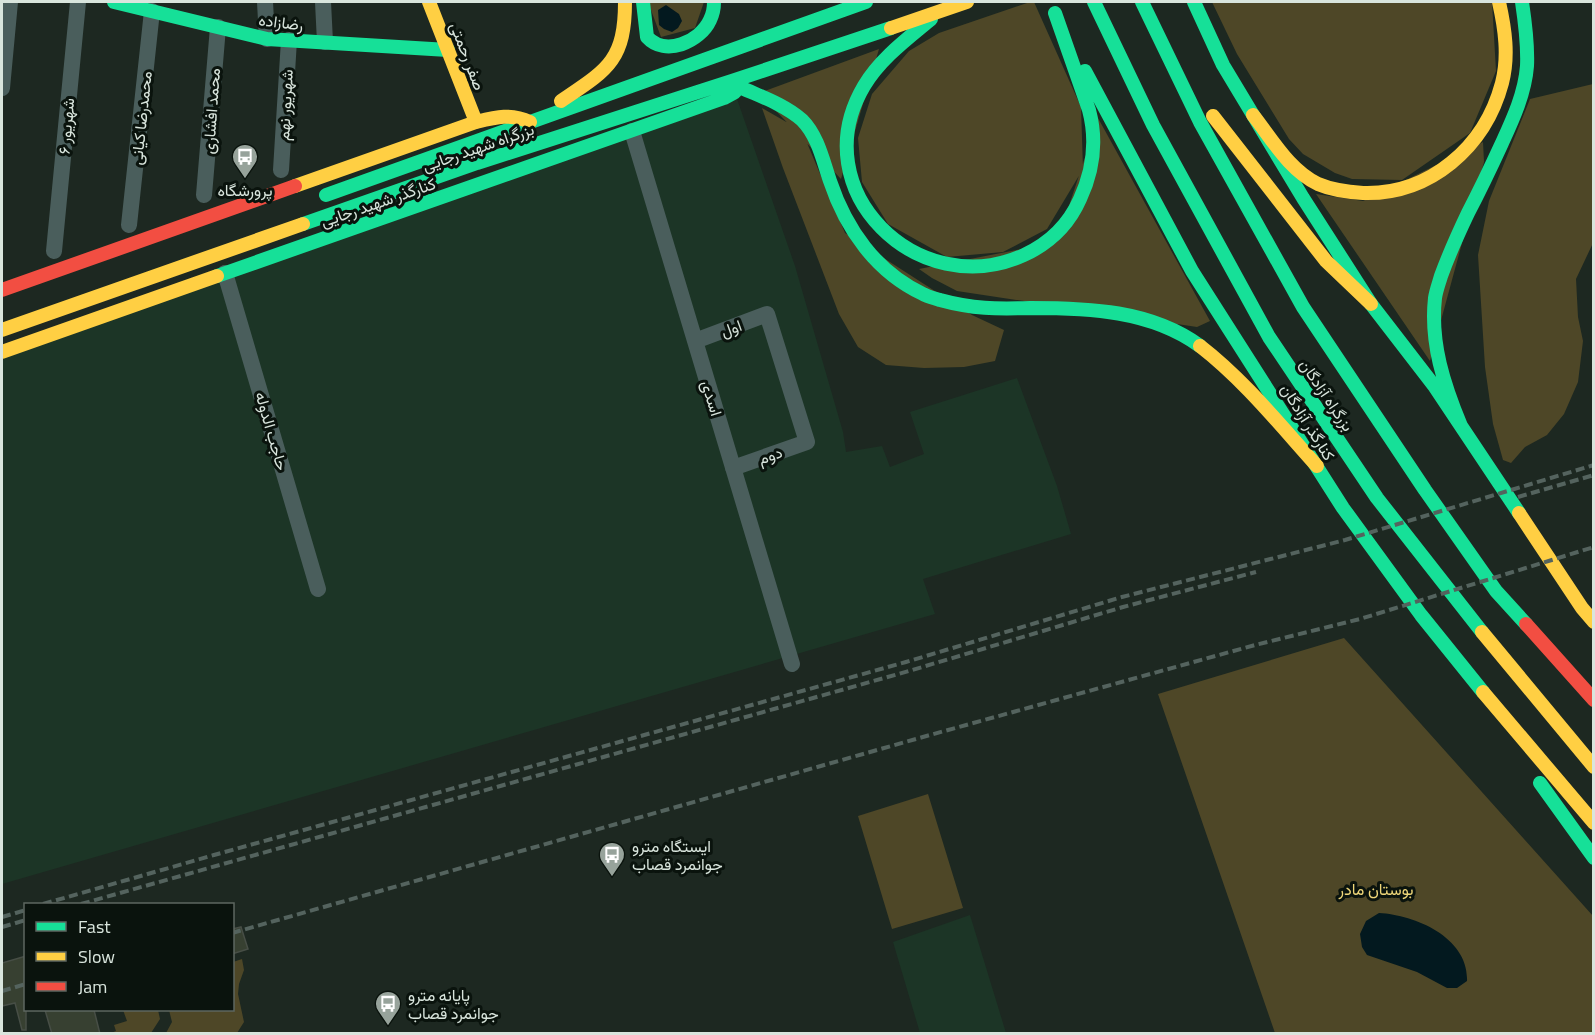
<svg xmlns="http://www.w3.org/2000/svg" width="1595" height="1035" font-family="'Titillium Web',Vazirmatn,sans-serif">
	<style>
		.built { fill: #1c3526 }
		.green { fill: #4e4727 }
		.water { fill: #03191f }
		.building { fill: #374031; stroke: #474e46; stroke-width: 1.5 }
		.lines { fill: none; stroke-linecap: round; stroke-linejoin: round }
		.street { stroke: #4a5e5c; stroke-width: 16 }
		.fast { stroke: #16e098; stroke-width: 14 }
		.slow { stroke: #ffcf43; stroke-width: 14 }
		.jam { stroke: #f24e42; stroke-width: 14 }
		.rail { stroke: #54635e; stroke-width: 4; stroke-dasharray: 9 4.5; stroke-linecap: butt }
		.labels { text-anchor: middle; stroke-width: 6; stroke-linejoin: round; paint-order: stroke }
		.street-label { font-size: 16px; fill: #d9e5dd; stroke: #0a130d }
		.poi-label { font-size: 16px; fill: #d9e5dd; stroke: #0a130d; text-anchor: start }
		.park-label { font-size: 16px; fill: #eed679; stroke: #0a130d }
	</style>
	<rect width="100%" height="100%" fill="#1d2821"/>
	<path class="built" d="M736,96L795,266L843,432L846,452L882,446L890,467L924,454L910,412L1017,378L1057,486L1071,534L923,579L935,614L2,884V359Z
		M970,915L1006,1033H920L893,942Z"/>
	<path class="green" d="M648,2H704L695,28L661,37Z
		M1030,2H1034L1081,107L1083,169L1047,229L1003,252L947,257L888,224L862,182L858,138L872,94L909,51L939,33Z
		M1212,2H1492L1496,71L1470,133L1402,180L1352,179L1335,173L1303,154L1289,139L1237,54Z
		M879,49L841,179L759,93Z
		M1593,84V243L1576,279L1578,317L1583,341L1578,382L1564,414L1547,435L1525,447L1511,463L1503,460L1493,424L1485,367L1478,255L1489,201L1530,99Z
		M762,108L802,131L845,233L972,315L1004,330L995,361L964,367L924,368L886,365L858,347L839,314L783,168Z
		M1098,118L1210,321L1197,327L957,291L932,278L919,269L1057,242Z
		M1483,142L1484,162L1430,361L1316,194L1363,201Z
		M1344,638L1593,916V1033H1275L1158,694Z
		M928,794L963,908L892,929L858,816Z
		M242,959L244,970L239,984L238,994L244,1022L237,1033H166L172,1022L169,1010H232L233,962Z
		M123,1010H158L160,1019L151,1033H111L116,1031L114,1025L127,1021Z"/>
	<path class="water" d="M666,5L679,14L682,21L678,28L672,32L664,29L659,25L658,10Z
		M1379,913C1416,915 1469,938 1467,981L1457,988H1447L1417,972L1367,955L1362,947L1360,934L1366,921Z"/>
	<path class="building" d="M241,927L248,949L232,954V929Z
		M26,956V1030H22L15,1003L2,1006V963Z
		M45,1010H94L100,1034H52Z"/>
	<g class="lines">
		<path class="street" d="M265,2L267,39
			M323,2L325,42
			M2,88L10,2
			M632,131L792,664
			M281,170L289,40
			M204,195L218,27
			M129,225L152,11
			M54,251L78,2
			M225,273L318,589
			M695,341L767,314L807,442L733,468"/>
		<path class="fast" d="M114,2L267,39L448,50
			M643,2L647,37C665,57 700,42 710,20C713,14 714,9 714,2
			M1094,2L1153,125L1269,337L1377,498L1482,632
			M1142,2L1200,122L1303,307L1425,490L1496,591L1526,624
			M1194,2L1223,65L1303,198L1371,304L1435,387L1519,513
			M931,19C907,39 880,59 864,86C802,191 919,303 1024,255C1050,243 1069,224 1080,199C1093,171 1097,140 1089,110L1055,13
			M1085,71L1192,271L1343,508L1421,615L1483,692
			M742,88C762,97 785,105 802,120C818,136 823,161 830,181C846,229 876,272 923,294C928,297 934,298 940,300C973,309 996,309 1030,308C1088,308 1151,310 1200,346
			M326,195L866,2
			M303,224L477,163L732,81L891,28
			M217,276L724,98L735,92
			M1461,426C1444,385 1430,343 1435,298C1436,291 1439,283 1441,276C1449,254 1458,234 1468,213C1480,190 1491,167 1502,143C1513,119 1525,93 1527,66C1528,45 1525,22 1522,2
			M1540,783L1594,858"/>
		<path class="slow" d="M429,2L476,122
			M891,28L967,2
			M561,101C607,70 625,61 625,2
			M1253,115C1272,139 1289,170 1318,184C1332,190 1348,192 1363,193C1430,195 1485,147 1502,83C1509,56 1505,29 1499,2
			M1213,116L1326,261L1371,304
			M295,186L476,122C496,117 511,113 530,122
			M2,330L303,224
			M1200,346C1244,380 1280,425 1317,466
			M2,352L217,276
			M1519,513L1582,608L1594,622
			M1482,632L1594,767
			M1483,692L1594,823"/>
		<path class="jam" d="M2,290L295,186
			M1526,624L1594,700"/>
		<path class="rail" d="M1518,497L1594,475
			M43,904L214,855L906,662L1122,597L1345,540L1594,465
			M81,904L909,671L1123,607L1256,572
			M2,917L26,910
			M2,927L26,920
			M232,933L930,735L1255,645L1360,619L1594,547
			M2,991L26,984"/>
	</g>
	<defs>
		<symbol id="bus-pin" viewBox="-11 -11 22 30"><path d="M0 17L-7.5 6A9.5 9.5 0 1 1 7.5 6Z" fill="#97a39b" stroke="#0a130d"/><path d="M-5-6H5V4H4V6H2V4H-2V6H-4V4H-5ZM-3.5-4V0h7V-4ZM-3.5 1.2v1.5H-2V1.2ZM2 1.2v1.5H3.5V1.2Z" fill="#fff"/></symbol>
	</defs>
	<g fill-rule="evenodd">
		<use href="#bus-pin" x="230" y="142" width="30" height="40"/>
		<use href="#bus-pin" x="597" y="840" width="30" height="40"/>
		<use href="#bus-pin" x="373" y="989" width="30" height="40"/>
	</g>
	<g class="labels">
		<g class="street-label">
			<text transform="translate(281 22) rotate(7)" y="6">رضازاده</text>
			<text transform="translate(468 56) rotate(69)" y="6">صفر رحمتی</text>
			<text transform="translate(285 105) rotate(-87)" y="6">شهریور نهم</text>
			<text transform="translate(211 111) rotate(-86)" y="6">محمد افشاری</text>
			<text transform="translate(141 118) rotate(-84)" y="6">محمدرضا کیانی</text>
			<text transform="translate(66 126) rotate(-85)" y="6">شهریور ۶</text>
			<text transform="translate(478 147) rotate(-19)" y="6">بزرگراه شهید رجایی</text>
			<text transform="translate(378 202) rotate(-19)" y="6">کنارگذر شهید رجایی</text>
			<text transform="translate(731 328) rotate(-20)" y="6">اول</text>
			<text transform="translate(1327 395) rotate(56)" y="6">بزرگراه آزادگان</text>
			<text transform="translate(712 398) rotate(73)" y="6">اسدی</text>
			<text transform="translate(1308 422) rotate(58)" y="6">کنارگذر آزادگان</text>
			<text transform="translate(272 431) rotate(74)" y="6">حاجب الدوله</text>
			<text transform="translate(770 455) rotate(-19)" y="6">دوم</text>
		</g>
		<g class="poi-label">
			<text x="245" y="196" text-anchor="middle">پرورشگاه</text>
			<text x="632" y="852">ایستگاه مترو<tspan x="632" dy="18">جوانمرد قصاب</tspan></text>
			<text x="408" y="1001">پایانه مترو<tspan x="408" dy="18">جوانمرد قصاب</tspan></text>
		</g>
		<g class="park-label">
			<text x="1376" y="895">بوستان مادر</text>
		</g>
	</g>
	<rect width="1595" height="1035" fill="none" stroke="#d9e5dd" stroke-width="6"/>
	<rect x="24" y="903" width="210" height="108" fill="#0a130d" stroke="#5d6760" stroke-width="1.5"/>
	<rect x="36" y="922" width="30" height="9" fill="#16e098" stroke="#5d6760" stroke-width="1.5"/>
	<text x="78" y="933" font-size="18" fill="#d9e5dd">Fast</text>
	<rect x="36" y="952" width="30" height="9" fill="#ffcf43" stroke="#5d6760" stroke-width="1.5"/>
	<text x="78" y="963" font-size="18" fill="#d9e5dd">Slow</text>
	<rect x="36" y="982" width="30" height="9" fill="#f24e42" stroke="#5d6760" stroke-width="1.5"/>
	<text x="78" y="993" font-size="18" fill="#d9e5dd">Jam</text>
</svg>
